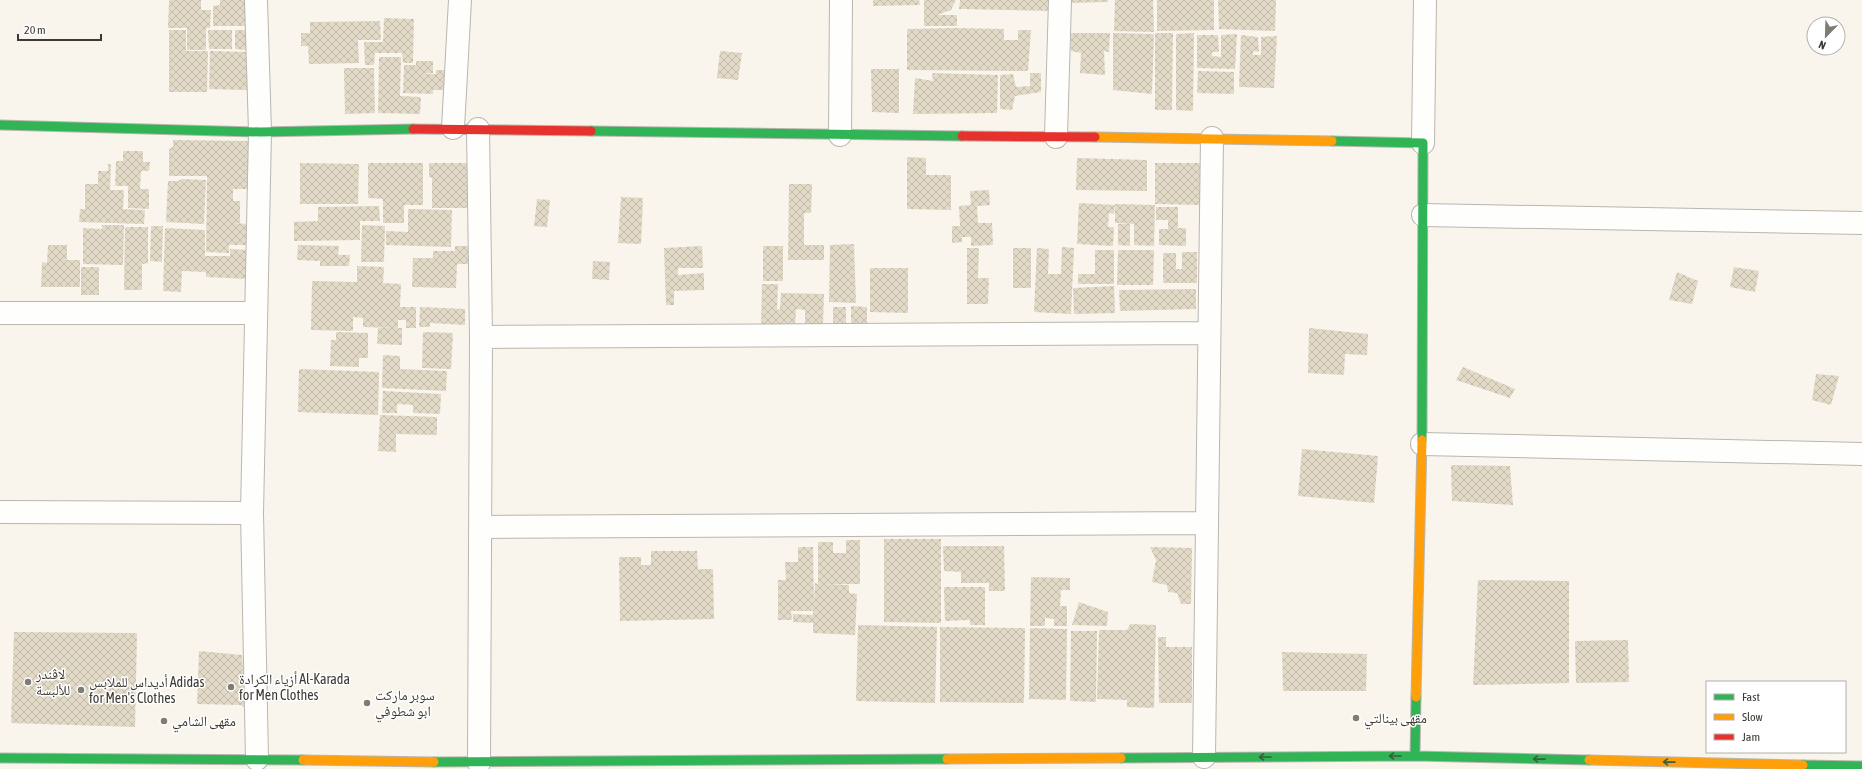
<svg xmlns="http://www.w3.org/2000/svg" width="1862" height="769" font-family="'Asap Condensed','Noto Naskh Arabic',sans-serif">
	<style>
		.building { fill: url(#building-cross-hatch) }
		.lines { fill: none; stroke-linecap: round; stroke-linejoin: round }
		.street-casing { stroke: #b9b6b0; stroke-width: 24 }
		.fast-casing { stroke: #b9b6b0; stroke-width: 11 }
		.slow-casing { stroke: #b9b6b0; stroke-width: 11 }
		.jam-casing { stroke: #b9b6b0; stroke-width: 11 }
		.street { stroke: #fefefc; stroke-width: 22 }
		.fast { stroke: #30b455; stroke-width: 9 }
		.slow { stroke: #ff9f0a; stroke-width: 9 }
		.jam { stroke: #e5322d; stroke-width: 9 }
		.oneway { stroke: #395f3e }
		.poi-dot { fill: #7f7b75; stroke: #fff; stroke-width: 1.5 }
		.labels { text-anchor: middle; stroke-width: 3; stroke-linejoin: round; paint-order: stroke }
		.poi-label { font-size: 14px; fill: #3d3a34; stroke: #fff; text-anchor: start }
	</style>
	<defs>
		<pattern id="building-cross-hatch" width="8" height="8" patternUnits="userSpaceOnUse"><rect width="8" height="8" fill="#e2dac7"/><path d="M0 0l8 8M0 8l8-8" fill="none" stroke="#c3bcac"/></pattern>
	</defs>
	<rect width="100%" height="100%" fill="#f9f5ed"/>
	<path class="building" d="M169,0H201V10H211L210,28H206V50H187V28H168Z
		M220,0H248V26H213V6L220,5Z
		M873,0H919L920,5L873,6Z
		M924,0H956L951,10L937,15H957V26H924Z
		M960,0H1049V11L959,9Z
		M1068,0H1108V2L1068,3Z
		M1115,0H1153L1154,32L1114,31Z
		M1157,0H1214V30L1157,31Z
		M1218,0H1276L1275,31L1219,29Z
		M384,18L414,19L413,63H403L402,53H375L374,65H365L364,42H383Z
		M380,21L381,40H358L359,63L309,64L308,46H301V33H310V22Z
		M954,28L1004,29V40H1018V30H1031L1028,71L907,70V29Z
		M169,30H186V51H208L207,92H169Z
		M208,30H232V49H209Z
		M235,30H247V50L235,49Z
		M1071,33H1110L1109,52L1104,51L1105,75L1080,73L1081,53L1071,51Z
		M1113,33L1154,34L1152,94L1113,90Z
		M1155,33H1173L1172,110H1155Z
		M1194,33L1193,111L1176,110V34Z
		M1237,34L1235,69L1197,68V35H1218L1219,52H1212V56L1221,57V35Z
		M1241,35L1258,37L1259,52L1253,51V55H1261V37L1277,36L1274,88L1239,87Z
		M210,51L248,52L247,90L209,89Z
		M720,51L742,53L738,80L717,78Z
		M379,57H401L400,96L421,97L420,114L378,113Z
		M416,61H433V73L421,74H436V70H448V90H433V94L403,93L404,65H416Z
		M344,68H374L375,113L345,114Z
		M871,69H899V113L872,112Z
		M1198,71L1234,72V94L1197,93Z
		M932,73L998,75L997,113L913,114L915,78L933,81Z
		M1030,73H1041V92L1015,96L1012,110L1000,109V75L1013,74L1016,87L1030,86Z
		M173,140L249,141L248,189H233V201H240V223H233L248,224L247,245H229V253L206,252L207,176H169V149L173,147Z
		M123,151H143V162H150L149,171H141L140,189H149V209L128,208V186H115L116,161H123Z
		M907,157L926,158V175H951V210L907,209Z
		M1077,158L1147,160V191L1076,190Z
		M300,163L359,164L358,204H300Z
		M368,163H423V205H404V223H383V199L368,198Z
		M429,163H473L472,208H432V178L429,177Z
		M1155,163H1203L1202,205L1155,204Z
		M108,164H111L110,190H124L123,209L145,210L144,224L79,222L80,209H85V184H98V171H108Z
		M182,179L206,180L204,224L166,222L168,181H178Z
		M789,184H812L811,213H804V245H824V260H788Z
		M989,190L990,205L977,206L978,223H992L993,245L971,246V237H962V242L952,243V226H960L959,206L971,205L970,191Z
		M621,197L643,198L641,244L618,243Z
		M537,199L550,200L547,227L534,226Z
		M1079,203L1115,205L1114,214L1109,213L1108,227H1114L1113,246L1077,244Z
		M1115,204L1155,205L1154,246L1134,245V224L1115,223Z
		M379,206L380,221H360V240L294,241V222L318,221V207Z
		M1156,207H1178V228H1186V246L1159,245V229H1168V220H1156Z
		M408,209L452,210L451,247L386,245V231L408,232Z
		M1118,224H1130V246L1118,245Z
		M102,225H124L123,265L83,264V228L102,229Z
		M362,225L385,226L384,262H361Z
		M151,226H163L162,262L150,261Z
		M125,227H148V263L142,264V290H124Z
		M165,228L205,230V256H230V249L247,250L246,279L206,277V272L182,271L181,292L163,291Z
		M854,244L856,303L829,302L830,245Z
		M48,245H67V260H80V287H41L42,262L47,263Z
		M298,245L339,246L338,255H350L349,266H320V261L297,260Z
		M455,246H469L468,264H457L456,288L412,287L413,258H433V251H455Z
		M702,246L703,268H678V275L704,273V290L674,291V305H666L664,248Z
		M763,246H783V281H763Z
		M1062,247L1074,248L1071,314L1034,312L1037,248L1049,249L1048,274H1061Z
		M967,248H979L978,278H989L988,304H967Z
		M1013,248H1031V288H1013Z
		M1095,250H1114V284H1078V274H1095Z
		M1118,250H1154L1153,285H1117Z
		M1182,252H1197V283H1163V253H1176V269H1182Z
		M593,261L610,262L609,280L592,279Z
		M357,266L384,267L383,283L401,284L400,307H416V328H406V320H398V328H402V345L377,344L378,328H393L363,327V318L353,317V331L311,330L312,281L357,282Z
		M81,267H99V295H81Z
		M1734,267L1759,271L1755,292L1730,287Z
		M870,268H908V313L870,312Z
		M1677,272L1698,281L1692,304L1669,300Z
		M762,284H778L777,310L780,309L781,293L824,294L823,324H805V310L796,309L795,326L761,325Z
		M1114,286L1115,313L1074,314L1073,288Z
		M1196,289V309L1120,311L1119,290Z
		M851,306L867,307V327H851Z
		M420,307L465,309V325L430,323V327H419Z
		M833,307H846V325H833Z
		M1309,328L1368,334L1367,355L1345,354L1344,375L1308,373Z
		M336,332L368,333V358H359V367L330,366L331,340H336Z
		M423,332L453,333L451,369L422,368Z
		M383,355L400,356V369L447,371L446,391L382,388Z
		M1463,367L1515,389L1510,398L1456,380Z
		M299,369L379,372L378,415L298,412Z
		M1816,374L1839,376L1831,405L1812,400Z
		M383,391L441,394L440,414L413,413V405L397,404V413H382Z
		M380,415L437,417V435L396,434V452L378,451Z
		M1302,449L1378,456L1374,503L1298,496Z
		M1451,465L1510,466L1513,505L1452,501Z
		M884,539H941V623L884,622Z
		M846,540H860V584H826L849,585V593L857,594L855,635L813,633V623L793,622V614L813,615V611H791L792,620H778V580H786L785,562H798V547H813L814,604L815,583L818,584V542H833V553H846Z
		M943,546H1004L1005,591H989V583H961V572L944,571Z
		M1150,547L1192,548L1191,604H1181L1177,593L1168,592L1167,585L1152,582L1156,560Z
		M651,551H697L698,569H713L714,619L620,621L619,557H641V565H651Z
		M1031,577L1070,578V590H1061L1060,606H1067V626H1054V619L1045,618V626H1030Z
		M1478,580L1569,581V683L1473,685Z
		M944,587H985V625H970V620L945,621Z
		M1079,602L1108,612L1107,626L1072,625Z
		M1130,624L1156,625L1154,708L1127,707V700L1097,699L1099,630H1127Z
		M858,625L937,627L935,703L856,701Z
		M940,627L1025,628L1024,703L940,702Z
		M1030,628L1067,629L1066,700L1029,699Z
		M1071,631H1097L1096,702L1070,701Z
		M14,632L137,633L135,727L11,723Z
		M1158,637H1166V647H1192V703H1159Z
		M1628,640L1629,682L1576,683L1575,641Z
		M199,651L242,655L246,709L241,705L197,704Z
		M1282,652L1367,654L1366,691H1283Z"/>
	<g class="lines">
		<defs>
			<path id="street" d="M256,0L260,132L252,513L257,759
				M453,128L460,0
				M478,129L481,337L479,763
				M840,135L841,0
				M1056,137L1060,0
				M1423,143L1425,0
				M1423,215L1862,223
				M0,313H256
				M481,337L1209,333
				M1422,444L1862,454
				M0,512L252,513
				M481,527L1207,523
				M1204,757L1212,138"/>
			<path id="fast" d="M0,125L260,132L413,129
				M591,131L962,136
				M1332,141L1423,143L1422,440
				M1415,756L1416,697
				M0,758L303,760
				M1121,758L1415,756L1589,760
				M434,762L947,759
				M1803,765L1862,766"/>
			<path id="slow" d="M1095,137L1332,141
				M1416,697L1422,440
				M947,759L1121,758
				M303,760L434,762
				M1589,760L1803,765"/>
			<path id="jam" d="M413,129L591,131
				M962,136L1095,137"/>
		</defs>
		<use href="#street" class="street-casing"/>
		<use href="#fast" class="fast-casing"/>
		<use href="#slow" class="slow-casing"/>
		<use href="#jam" class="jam-casing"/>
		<use href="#street" class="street"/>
		<use href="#fast" class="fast"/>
		<use href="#slow" class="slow"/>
		<use href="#jam" class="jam"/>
	</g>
	<defs><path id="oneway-shaft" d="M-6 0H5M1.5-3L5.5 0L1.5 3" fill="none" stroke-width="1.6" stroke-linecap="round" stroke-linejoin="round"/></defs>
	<g class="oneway">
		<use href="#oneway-shaft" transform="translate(1395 756) rotate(180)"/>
		<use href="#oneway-shaft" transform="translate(1265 757) rotate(180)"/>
		<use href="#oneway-shaft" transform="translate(1539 759) rotate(-179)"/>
		<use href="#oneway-shaft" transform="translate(1669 762) rotate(-179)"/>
	</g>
	<g class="poi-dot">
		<circle cx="28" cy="682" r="4"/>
		<circle cx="231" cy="687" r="4"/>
		<circle cx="81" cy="690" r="4"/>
		<circle cx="367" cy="703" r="4"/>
		<circle cx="1356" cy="718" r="4"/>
		<circle cx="164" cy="721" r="4"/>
	</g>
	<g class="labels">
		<g class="poi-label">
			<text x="36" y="679">لاڤندر<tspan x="36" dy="16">للألبسة</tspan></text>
			<text x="239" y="684">أزياء الكرادة Al-Karada<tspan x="239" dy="16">for Men Clothes</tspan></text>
			<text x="89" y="687">أديداس للملابس Adidas<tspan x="89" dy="16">for Men's Clothes</tspan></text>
			<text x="375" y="700">سوبر ماركت<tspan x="375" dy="16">ابو شطوفي</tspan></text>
			<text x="1364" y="723">مقهى بينالتي</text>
			<text x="172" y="726">مقهى الشامي</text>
		</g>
	</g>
	<rect x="1706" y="681" width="140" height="72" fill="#ffffff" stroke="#b1b0ae"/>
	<rect x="1714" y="694" width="20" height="6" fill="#30b455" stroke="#b1b0ae"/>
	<text x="1742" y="701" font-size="12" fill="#3d3a34">Fast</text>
	<rect x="1714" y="714" width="20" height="6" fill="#ff9f0a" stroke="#b1b0ae"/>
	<text x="1742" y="721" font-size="12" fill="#3d3a34">Slow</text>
	<rect x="1714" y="734" width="20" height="6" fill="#e5322d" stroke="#b1b0ae"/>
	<text x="1742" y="741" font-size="12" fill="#3d3a34">Jam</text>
	<g transform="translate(1826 36) rotate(203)"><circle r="19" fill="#ffffff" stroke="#b1b0ae"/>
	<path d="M0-3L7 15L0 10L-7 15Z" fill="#7f7b75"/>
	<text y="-6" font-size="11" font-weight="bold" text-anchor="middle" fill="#3d3a34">N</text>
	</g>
	<path d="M18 34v6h83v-6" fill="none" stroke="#3d3a34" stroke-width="2"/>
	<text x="24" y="34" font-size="12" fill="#3d3a34" stroke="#ffffff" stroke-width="3" paint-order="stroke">20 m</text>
</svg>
